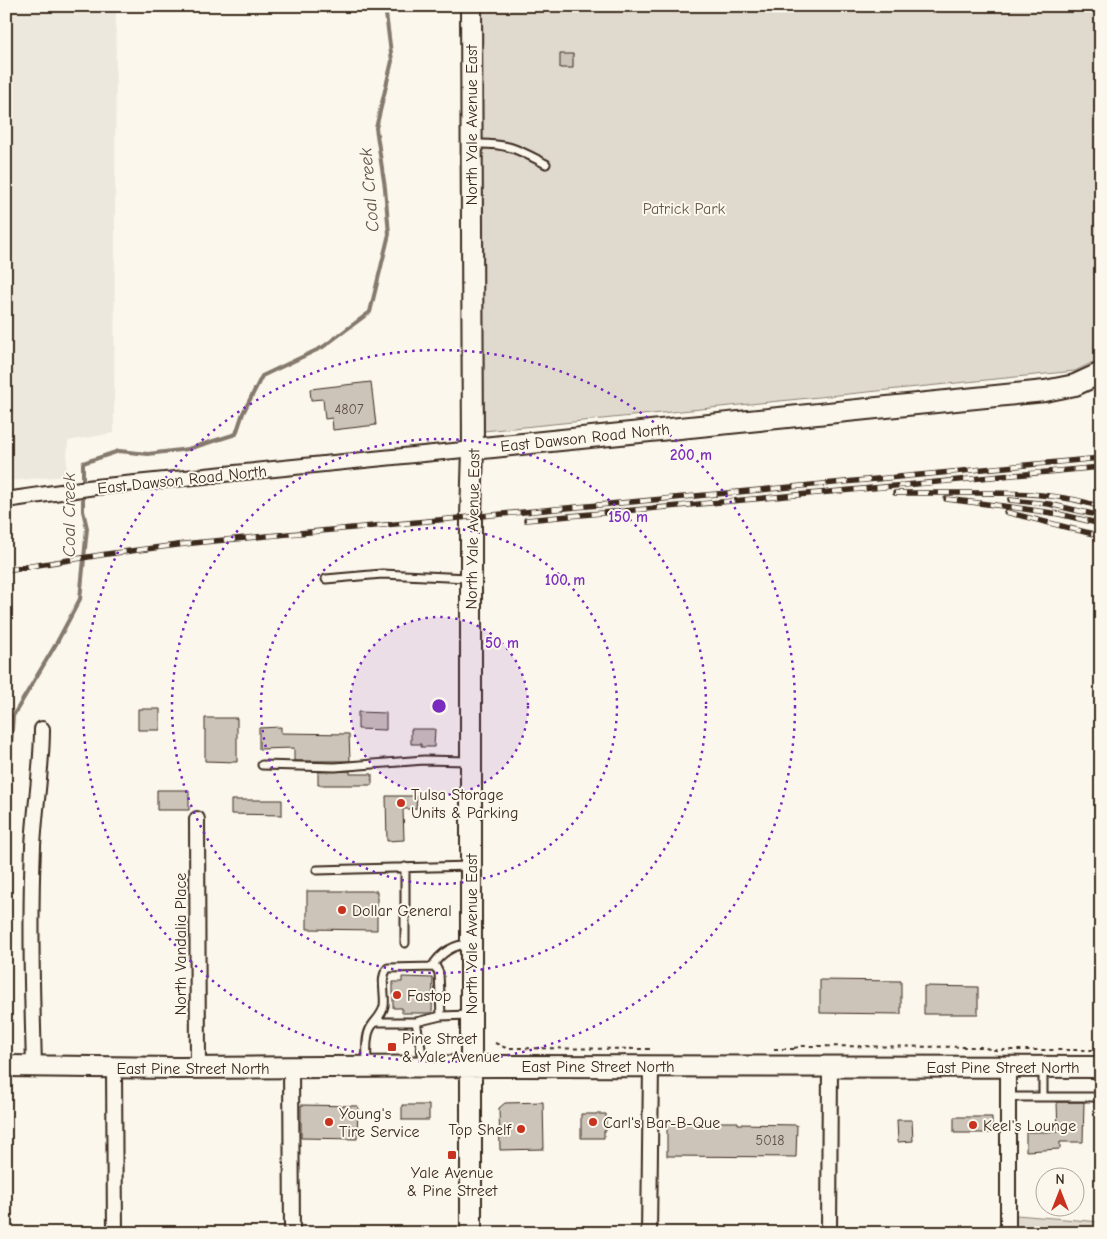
<svg xmlns="http://www.w3.org/2000/svg" width="1107" height="1239" font-family="'Comic Neue',sans-serif">
	<style>
		.built { fill: #ede8dd }
		.green { fill: #dfd9ce; stroke: #8d8276 }
		.lines { fill: none; stroke-linecap: round; stroke-linejoin: round }
		.stream { stroke: #85796d; stroke-width: 4 }
		.building { fill: #ccc4b9; stroke: #3b2a1e }
		.lane-casing { stroke: #3b2a1e; stroke-width: 11 }
		.street-casing { stroke: #3b2a1e; stroke-width: 18 }
		.secondary-casing { stroke: #3b2a1e; stroke-width: 24 }
		.path { stroke: #3b2a1e; stroke-width: 2; stroke-dasharray: 4 4; stroke-linecap: butt }
		.lane { stroke: #fbf7ec; stroke-width: 7 }
		.street { stroke: #fbf7ec; stroke-width: 14 }
		.secondary { stroke: #fbf7ec; stroke-width: 20 }
		.rail-casing { stroke: #3b2a1e; stroke-width: 5.5 }
		.rail { stroke: #fbf7ec; stroke-width: 4; stroke-dasharray: 11; stroke-linecap: butt }
		.ring { fill: none; stroke: #7b2cbf; stroke-width: 2.5; stroke-dasharray: 2.5 5 }
		.poi-dot { fill: #c8321e; stroke: #fbf7ec; stroke-width: 2 }
		.labels { text-anchor: middle; stroke-width: 4; stroke-linejoin: round; paint-order: stroke }
		.number-label { font-size: 14px; fill: #5f5045 }
		.street-label { font-size: 16px; fill: #3b2a1e; stroke: #fbf7ec }
		.park-label { font-size: 16px; fill: #64564a; stroke: #fbf7ec }
		.poi-label { font-size: 16px; fill: #3b2a1e; stroke: #fbf7ec; text-anchor: start }
		.water-label { font-size: 18px; font-style: italic; fill: #605246; stroke: #fbf7ec }
		.centre { fill: #7b2cbf; stroke: #fbf7ec; stroke-width: 2.5 }
		.ring-label { font-size: 15px; text-anchor: middle; font-weight: bold; fill: #7b2cbf; stroke: #fbf7ec; stroke-width: 4; stroke-linejoin: round; paint-order: stroke }
	</style>
	<rect width="100%" height="100%" fill="#fbf7ec"/>
	<filter id="ink" filterUnits="userSpaceOnUse"><feTurbulence type="fractalNoise" baseFrequency=".02" numOctaves="2"/><feDisplacementMap in="SourceGraphic" scale="10" xChannelSelector="R" yChannelSelector="G"/><feConvolveMatrix kernelMatrix="1 2 1 2 8 2 1 2 1" color-interpolation-filters="sRGB"/></filter>
	<g filter="url(#ink)">
		<path class="built" d="M6,6H116L114,433L68,441L66,476L6,481Z"/>
		<path class="green" d="M479,6H1101V358L1075,371L484,431Z
			M1016,1215L1101,1222V1233H1016Z"/>
		<g class="lines">
			<path class="stream" d="M83,486V463L119,451L148,454L188,449L236,434L243,413L262,376L323,347L370,312L389,234L385,188L376,128L392,61L385,6
				M6,756L11,743L13,716L56,644L80,599L87,528L83,511V493"/>
		</g>
		<path class="building" d="M560,54H573V68H560Z
			M371,382L376,425L333,430L332,418L325,419L323,399L311,400L310,389Z
			M138,709H160V730H138Z
			M358,712L386,713V730L358,729Z
			M205,718H237V762L205,761Z
			M281,727V733L349,734L350,761H294V748L259,749V728Z
			M411,729H435L434,747H421V744H411Z
			M350,771V774H372V785H318V772Z
			M157,790H189V810H157Z
			M386,796H417L416,809H403L404,840L387,841Z
			M231,800H282V815L231,814Z
			M307,891H377V930L307,929Z
			M402,977L433,978L432,1013H402V1008H393V982H402Z
			M820,980L901,981V1014L820,1013Z
			M924,986L978,987V1014H924Z
			M543,1102L544,1149L500,1150L499,1108L505,1103Z
			M1057,1102H1084L1083,1142H1060V1149L1026,1151V1132H1058Z
			M301,1105L358,1106L357,1139L301,1138Z
			M402,1105H429V1120H402Z
			M581,1114H606V1131H604V1138H581Z
			M954,1117H992V1133H954Z
			M897,1120H912L913,1141L898,1142Z
			M667,1122H738V1124L797,1125L796,1157L667,1156Z"/>
		<g class="lines">
			<defs>
				<path id="lane" d="M474,144C508,143 517,149 546,164
					M326,579L382,574L468,578
					M262,765L335,767L424,760L468,761
					M405,867V943
					M317,870L471,866
					M432,967C440,953 454,944 470,944
					M376,1022H416L441,1016
					M416,1022L424,1064
					M367,1064C367,1054 365,1039 370,1029C374,1021 382,1016 384,1006C386,994 379,977 388,968L436,967L439,973L441,1016L469,1015
					M1043,1068V1097
					M1008,1097H1101"/>
				<path id="street" d="M6,500L95,487L473,449
					M197,819L198,1068
					M34,1066C32,993 30,919 33,846C35,807 42,768 42,729
					M1008,1067V1233
					M114,1068L115,1233
					M291,1068L292,1233
					M649,1233L651,1067
					M829,1233L830,1067"/>
				<path id="secondary" d="M471,6L473,449L471,516V1233
					M473,449L1045,391L1075,385L1101,373
					M6,1066L178,1068L496,1066L1101,1067"/>
			</defs>
			<use href="#lane" class="lane-casing"/>
			<use href="#street" class="street-casing"/>
			<use href="#secondary" class="secondary-casing"/>
			<path class="path" d="M495,1043L506,1048L652,1049
				M794,1048L803,1046L982,1047L993,1050H1101
				M774,1049H796"/>
			<use href="#lane" class="lane"/>
			<use href="#street" class="street"/>
			<use href="#secondary" class="secondary"/>
			<defs>
				<path id="rail" d="M895,493C919,493 943,493 968,493C1012,493 1058,492 1101,507
					M946,499L1011,507L1059,514L1101,524
					M1010,500L1049,504L1101,516
					M1006,512L1101,536
					M526,520L1101,467
					M6,570L107,554L193,543L1101,458"/>
			</defs>
			<use href="#rail" class="rail-casing"/>
			<use href="#rail" class="rail"/>
		</g>
	</g>
	<circle cx="439" cy="706" r="89" fill="#7b2cbf" fill-opacity=".12"/>
	<g class="ring">
		<circle cx="439" cy="706" r="89"/>
		<circle cx="439" cy="706" r="178"/>
		<circle cx="439" cy="706" r="267"/>
		<circle cx="439" cy="706" r="356"/>
	</g>
	<g class="poi-dot">
		<circle cx="401" cy="803" r="5"/>
		<circle cx="342" cy="910" r="5"/>
		<circle cx="397" cy="995" r="5"/>
		<rect x="387" y="1042" width="10" height="10" rx="2.5"/>
		<circle cx="329" cy="1122" r="5"/>
		<circle cx="593" cy="1122" r="5"/>
		<circle cx="973" cy="1125" r="5"/>
		<circle cx="521" cy="1129" r="5"/>
		<rect x="447" y="1150" width="10" height="10" rx="2.5"/>
	</g>
	<g class="labels">
		<g class="number-label">
			<text x="349" y="414">4807</text>
			<text x="770" y="1145">5018</text>
		</g>
		<g class="street-label">
			<text transform="translate(471 125) rotate(-90)" y="6">North Yale Avenue East</text>
			<text transform="translate(585 437) rotate(-6)" y="6">East Dawson Road North</text>
			<text transform="translate(182 479) rotate(-6)" y="6">East Dawson Road North</text>
			<text transform="translate(472 529) rotate(-89)" y="6">North Yale Avenue East</text>
			<text transform="translate(471 934) rotate(-90)" y="6">North Yale Avenue East</text>
			<text transform="translate(180 944) rotate(-90)" y="6">North Vandalia Place</text>
			<text x="598" y="1072">East Pine Street North</text>
			<text x="1003" y="1073">East Pine Street North</text>
			<text x="193" y="1074">East Pine Street North</text>
		</g>
		<g class="park-label">
			<text x="684" y="214">Patrick Park</text>
		</g>
		<g class="poi-label">
			<text x="411" y="800">Tulsa Storage<tspan x="411" dy="18">Units &amp; Parking</tspan></text>
			<text x="352" y="916">Dollar General</text>
			<text x="407" y="1001">Fastop</text>
			<text x="402" y="1044">Pine Street<tspan x="402" dy="18">&amp; Yale Avenue</tspan></text>
			<text x="339" y="1119">Young's<tspan x="339" dy="18">Tire Service</tspan></text>
			<text x="603" y="1128">Carl's Bar-B-Que</text>
			<text x="983" y="1131">Keel's Lounge</text>
			<text x="511" y="1135" text-anchor="end">Top Shelf</text>
			<text x="452" y="1178" text-anchor="middle">Yale Avenue<tspan x="452" dy="18">&amp; Pine Street</tspan></text>
		</g>
		<g class="water-label">
			<text transform="translate(369 190) rotate(-95)" y="6">Coal Creek</text>
			<text transform="translate(69 515) rotate(-90)" y="6">Coal Creek</text>
		</g>
	</g>
	<circle cx="439" cy="706" r="8" class="centre"/>
	<g class="ring-label">
		<text x="691" y="460">200 m</text>
		<text x="628" y="522">150 m</text>
		<text x="565" y="585">100 m</text>
		<text x="502" y="648">50 m</text>
	</g>
	<rect width="1107" height="1239" fill="none" stroke="#fbf7ec" stroke-width="25"/>
	<rect x="12" y="12" width="1082" height="1214" fill="none" stroke="#3b2a1e" stroke-width="2" filter="url(#ink)"/>
	<g transform="translate(1060 1192)"><circle r="24" fill="#fbf7ec" stroke="#aea59a"/>
	<path d="M0-4L9 19L0 12L-9 19Z" fill="#c8321e"/>
	<text y="-8" font-size="14" font-weight="bold" text-anchor="middle" fill="#3b2a1e">N</text>
	</g>
</svg>
